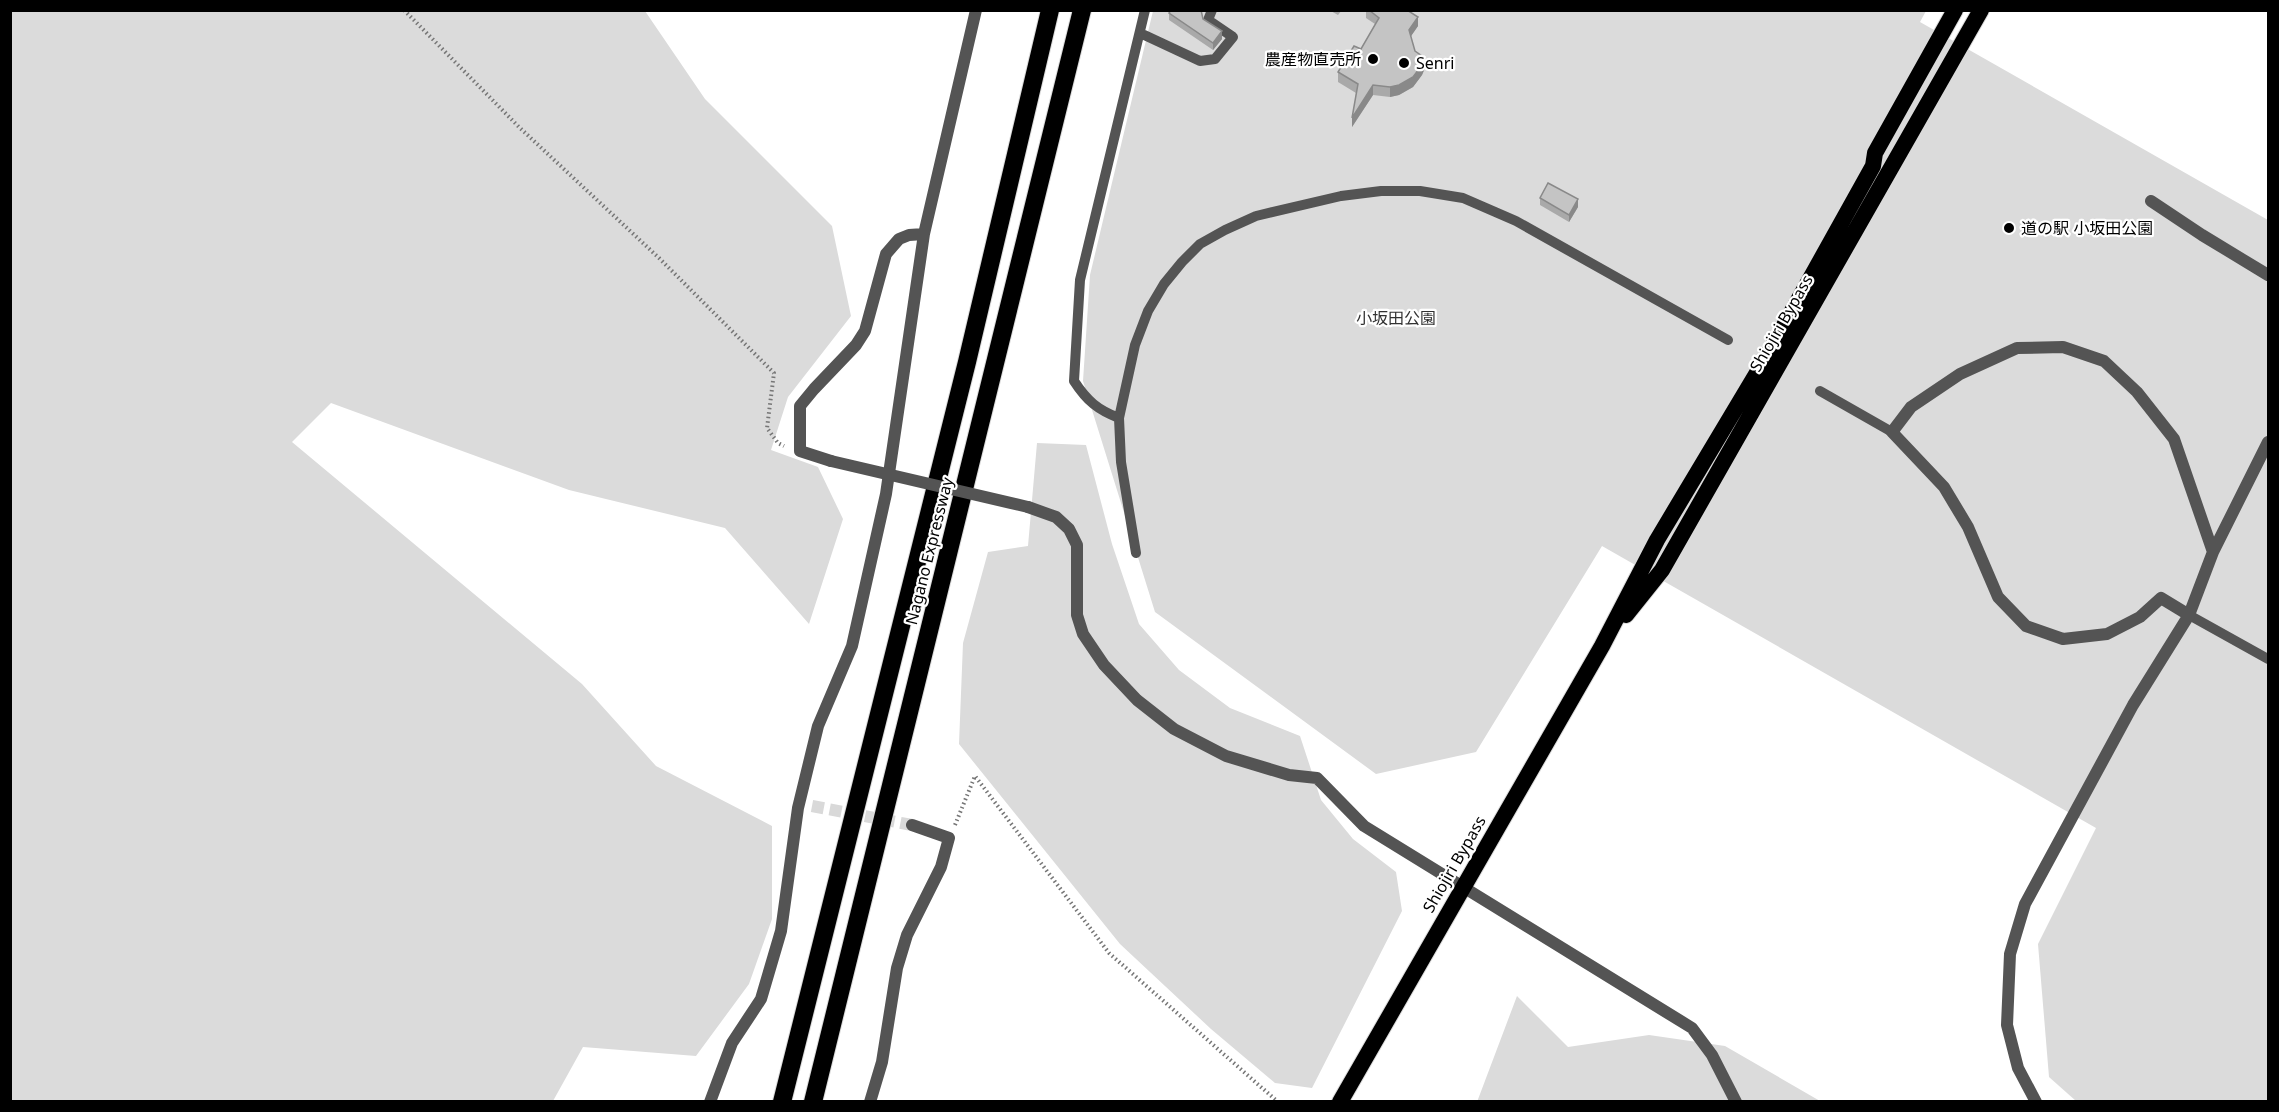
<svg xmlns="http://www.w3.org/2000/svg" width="2279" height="1112" font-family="'Noto Sans','Noto Sans JP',sans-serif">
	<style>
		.green { fill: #dbdbdb }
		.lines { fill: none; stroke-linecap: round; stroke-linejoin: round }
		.minor-tunnel { stroke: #d9d9d9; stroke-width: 12; stroke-dasharray: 12 6; stroke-linecap: butt }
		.trunk-casing { stroke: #dbdbdb; stroke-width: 18 }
		.motorway-casing { stroke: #dbdbdb; stroke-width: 20 }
		.path { stroke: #767676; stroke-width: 4; stroke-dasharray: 1.5 3; stroke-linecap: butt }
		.service { stroke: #545454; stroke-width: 10 }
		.minor { stroke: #545454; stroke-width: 12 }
		.trunk { stroke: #000; stroke-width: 16 }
		.motorway { stroke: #000; stroke-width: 18 }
		.minor-bridge { stroke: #545454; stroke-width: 12 }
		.wall { fill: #a9a9a9 }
		.shaded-wall { fill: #898989 }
		.building { fill: #c4c4c4; stroke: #898989; stroke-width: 1.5 }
		.poi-dot { fill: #000; stroke: #fff; stroke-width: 2 }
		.labels { text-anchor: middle; stroke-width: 4.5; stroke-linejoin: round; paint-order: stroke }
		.poi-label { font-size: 16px; fill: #000; stroke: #fff; text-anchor: start }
		.park-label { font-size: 16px; fill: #323232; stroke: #fff }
		.street-label { font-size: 16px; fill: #000; stroke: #fff }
	</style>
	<rect width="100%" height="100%" fill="#fff"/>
	<path class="green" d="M10,11H645L705,99L832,226L851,316L788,397L771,450L818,467L843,519L809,624L725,528L569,490L331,403L292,442L582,684L656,766L772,826V919L749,984L696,1056L583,1047L553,1101H11Z
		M1153,11H1926L1920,22L2268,220V1101H2076L2049,1077L2038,944L2096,828L1602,546L1476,752L1376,774L1155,612L1083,381L1090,275Z
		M1037,443L1086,445L1112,544L1139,624L1179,670L1230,708L1300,736L1321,800L1353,839L1396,872L1402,911L1312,1088L1275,1083L1211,1029L1120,944L959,744L963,643L988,552L1028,546Z
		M1517,996L1568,1047L1649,1035L1725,1046L1820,1101L1477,1102Z"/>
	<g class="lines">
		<path class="minor-tunnel" d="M812,806L912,825"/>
		<defs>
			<path id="trunk" d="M1626,615L1662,570L1981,10
				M1340,1102L1602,646L1657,540L1767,356L1873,166L1875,153L1955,10"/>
			<path id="motorway" d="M782,1102L967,362L1050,10
				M813,1102L1082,10"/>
		</defs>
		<use href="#trunk" class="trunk-casing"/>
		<use href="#motorway" class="motorway-casing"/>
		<path class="path" d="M404,10L519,127L659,258L774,373L767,428L778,443L784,446
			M955,825L975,776L1109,953L1278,1102"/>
		<path class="service" d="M1140,33L1200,61L1215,59L1233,37L1208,20L1212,10
			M1820,391L1892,432
			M1119,418C1098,410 1087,401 1074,381L1080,280L1145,10
			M1136,553L1121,462L1119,418L1135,345L1148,311L1164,284L1182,262L1200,244L1225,230L1256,216L1341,196L1381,191H1420L1463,198L1516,221L1728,340
			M2189,615L2268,659"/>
		<path class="minor" d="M2151,201L2202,235L2268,275
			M831,461L800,451V406L814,389L856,345L865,331L886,254L899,239L909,235L924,234
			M1028,507L1056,517L1069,529L1077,545V615L1083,634L1104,665L1137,700L1174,729L1226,756L1289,775L1317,778L1364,826L1692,1028L1712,1055L1736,1102
			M2189,615L2161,598L2140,617L2107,634L2063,639L2026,626L1998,597L1968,527L1944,487L1892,432L1911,407L1960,374L2017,348L2063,347L2104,361L2137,392L2174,439L2213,552
			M710,1102L732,1043L761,999L781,931L798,808L818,726L852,646L886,494L924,234L976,10
			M870,1102L882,1062L897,968L907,935L941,867L949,838L912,825
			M2036,1102L2018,1068L2007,1025L2010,954L2025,904L2133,705L2189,615L2213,552L2268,442"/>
		<use href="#trunk" class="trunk"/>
		<use href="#motorway" class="motorway"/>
		<path class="minor-bridge" d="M831,461L1028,507"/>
	</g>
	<path class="wall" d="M1329,10H1342L1338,15Z
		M1366,10H1407L1418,26L1411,36L1415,51L1425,68L1422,75L1413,87L1399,95L1390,97L1373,95L1352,127L1356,93L1338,82V72L1361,49L1375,24L1366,18Z
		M1169,13L1203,19L1222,39L1213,50L1169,20Z
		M1540,198L1578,207L1569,222L1540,205Z"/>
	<path class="shaded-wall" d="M1418,17V26L1409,39V30Z
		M1222,31V39L1213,50V43Z
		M1425,58V68L1422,75L1413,87L1399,95L1390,97V87Z
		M1373,85V95L1352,127V118Z
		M1578,199V207L1569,222V215Z"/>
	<path class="building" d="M1171,10H1201L1203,19L1222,31L1213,43L1169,13Z
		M1369,10H1407L1418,17L1409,30L1415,51L1425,58L1422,65L1413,77L1399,85L1390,87L1373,85L1352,118L1358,84L1338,72L1354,46L1361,49L1379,18Z
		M1548,183L1578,199L1569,215L1540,198Z"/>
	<g class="poi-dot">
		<circle cx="1373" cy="59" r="6"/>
		<circle cx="1404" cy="63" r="6"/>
		<circle cx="2009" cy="228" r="6"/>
	</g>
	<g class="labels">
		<g class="poi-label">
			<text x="1361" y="65" text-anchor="end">農産物直売所</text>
			<text x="1416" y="69">Senri</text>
			<text x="2021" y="234">道の駅 小坂田公園</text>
		</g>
		<g class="park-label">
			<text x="1396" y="324">小坂田公園</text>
		</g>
		<g class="street-label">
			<text transform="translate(1781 323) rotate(-60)" y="6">Shiojiri Bypass</text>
			<text transform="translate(929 551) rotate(-76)" y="6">Nagano Expressway</text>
			<text transform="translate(1454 864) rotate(-60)" y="6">Shiojiri Bypass</text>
		</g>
	</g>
	<rect width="2279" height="1112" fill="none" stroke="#000000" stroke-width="24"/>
</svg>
